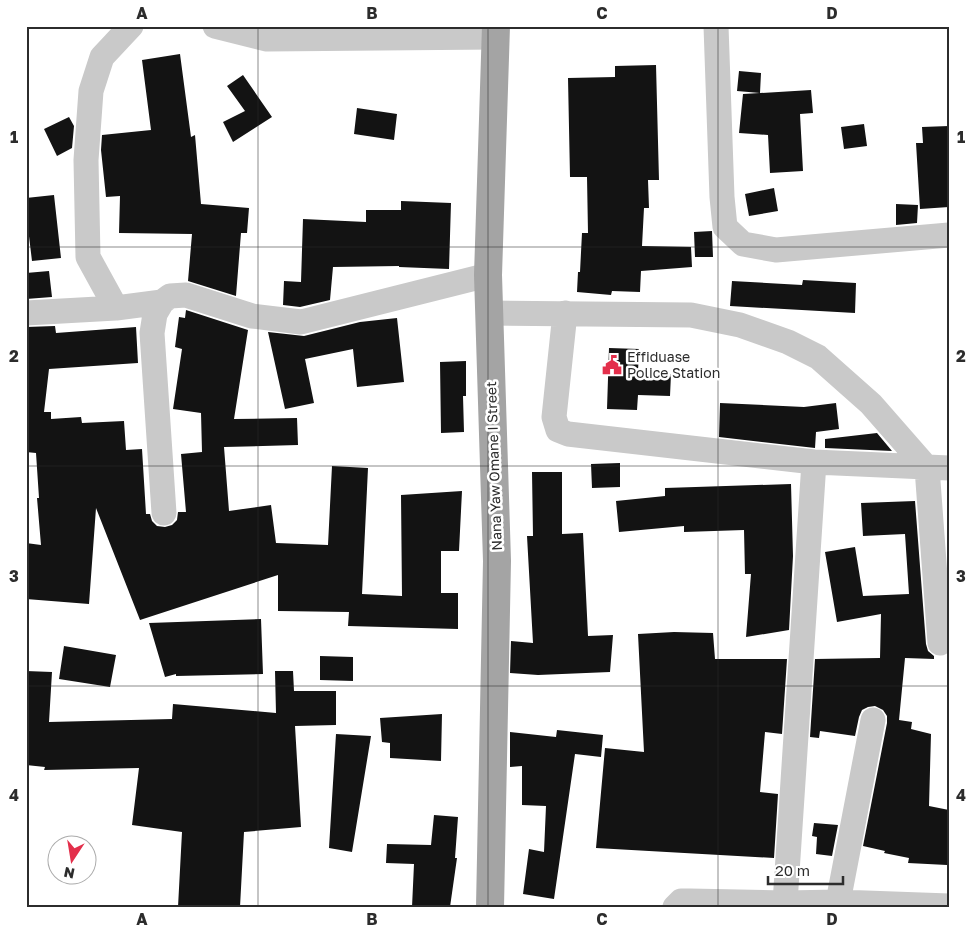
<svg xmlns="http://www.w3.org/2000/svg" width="975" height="933" font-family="'Golos Text',sans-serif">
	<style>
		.building { fill: #131313 }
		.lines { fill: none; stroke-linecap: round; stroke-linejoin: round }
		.minor { stroke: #c9c9c9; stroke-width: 25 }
		.primary { stroke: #a4a4a4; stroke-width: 28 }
		.grid { fill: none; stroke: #2c2c2c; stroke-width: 1; stroke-opacity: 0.55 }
		.labels { text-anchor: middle; stroke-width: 5; stroke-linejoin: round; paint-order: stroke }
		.poi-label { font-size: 14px; fill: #2c2c2c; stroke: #fff; text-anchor: start }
		.street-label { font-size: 14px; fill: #2c2c2c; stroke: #fff }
		.neatline { fill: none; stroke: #2c2c2c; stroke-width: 2 }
		.grid-label { font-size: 16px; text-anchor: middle; font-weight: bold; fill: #2c2c2c }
	</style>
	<rect width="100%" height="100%" fill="#fff"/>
	<path class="building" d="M180,54L191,137L195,135L201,204L249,208L247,233H241L236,296L188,281L192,234L119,233L120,196L106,197L101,150L102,135L151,130L142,60Z
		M656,65L659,180H648L649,208H644L642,246L691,247L692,267L641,271L640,292L612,291L611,295L577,292L578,272H580L582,233H588L587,177H570L568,78L615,77V66Z
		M739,71L761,73L760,93L737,91Z
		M243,75L272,117L233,142L223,122L245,111L227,86Z
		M811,90L813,113L800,114L803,171L770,173L768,135L739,133L743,94Z
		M357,108L397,114L394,140L354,134Z
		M69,117L74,126L72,148L57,156L44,129Z
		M864,124L867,146L844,149L841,127Z
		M949,126V207L920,209L916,143H923L922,127Z
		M774,188L778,211L749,216L745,194Z
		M54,195L61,258L32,261L28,228H26V198Z
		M401,201L451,203L449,269L399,267V266L333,267L330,300L300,307L283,305L284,281L301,282L303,219L366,222V210H401Z
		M896,204L918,205L917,223L896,225Z
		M712,231L713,257H695L694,232Z
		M49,271L52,297L26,299V273Z
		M803,280L856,283L855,313L730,306L732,281L802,285Z
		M186,310L248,330L234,419L297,418L298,445L224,447L229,511L271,505L276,543L328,545L332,466L368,468L362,594L402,596L401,495L462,491L459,551H441V593H458V629L348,626L349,612L278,611V575L140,620L96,508L89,604L26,599V543L41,545L37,498H39L36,453L26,452V327L55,326L56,333L136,327L138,363L49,369L44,412H51V419L81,417L82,423L124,421L126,450L142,449L146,514H150L152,521L157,526L165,527L172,525L177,520L178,512H186L181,454L202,452L201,413L173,409L182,349L175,347L179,317L185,318Z
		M397,318L404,382L357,387L353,349L305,359L314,403L285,409L268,332L304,336L360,322Z
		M609,348L639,349L638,372L671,374L670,396L638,395L637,410L607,409Z
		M466,361V396H463L464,432L441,433L440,362Z
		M720,403L804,407L836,403L839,429L816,432L815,448L719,437Z
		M877,433L892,451L825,448V439Z
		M620,463V487L592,488L591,464Z
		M532,472H562V534L583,533L588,636L613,635L610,672L538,675L510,673L511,641L533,643L527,536H533Z
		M791,484L793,556L789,630L746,637L751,574H745L744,530L684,532V526L619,532L616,501L665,496V488Z
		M915,501L926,644L928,651L934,656V659L905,658L899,720L912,722L911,729L931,734L929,806L949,810L947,865L908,863L909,858L884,853L885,851L863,846L887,723V716L883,710L875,706L868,707L862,710L859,717L855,736L820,731L819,738L810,737L815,659L880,658L881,614L837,622L825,552L855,547L863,596L909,594L905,534L863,536L861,503Z
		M261,619L263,674L176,676V674L165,677L149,623Z
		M674,632L713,633L715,659H787L782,734L765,732L760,792L778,794L774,858L596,848L605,748L644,752L638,634Z
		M64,646L116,655L110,687L59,679Z
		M320,656L353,657V681L320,680Z
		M26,671L52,672L49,722L172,719L173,704L276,713L275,671H293L294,691H336V725L295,726L301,827L244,832L240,907H178L182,832L132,825L139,768L44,770L45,767L26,765Z
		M442,714L441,761L390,758V743L382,742L380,718Z
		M557,730L603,735L601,757L575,754L554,899L523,894L529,849L544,852L546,806L522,805V766L510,767V732L556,737Z
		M336,734L371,736L352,852L329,848Z
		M434,815L458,817L455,858H457L450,907H412L414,864L386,863L387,844L431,845Z
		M814,823L838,825L832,856L816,854L817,837L812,836Z"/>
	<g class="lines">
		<path class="minor" d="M215,26L267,39L496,37
			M716,26L722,197L725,227L743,244L776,250L949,235
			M116,308L88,257L86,160L91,91L102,57L131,26
			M26,313L116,308L162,302
			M489,313L691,315L740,325L788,342L818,357L871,404L927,468L940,643
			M565,313L554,417L558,430L568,434L814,462L949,468
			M164,513L152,333L155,314L162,302L170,296L186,295L252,316L301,322L488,275
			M838,902L873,720
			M785,903L814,462
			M675,907L681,901H690L785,903L838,902L949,906"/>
		<path class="primary" d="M490,907L497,561L488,275L496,26"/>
	</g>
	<path class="grid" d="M258,26V907M488,26V907M718,26V907M26,247H949M26,466H949M26,686H949"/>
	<defs>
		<symbol id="civic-bare" viewBox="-9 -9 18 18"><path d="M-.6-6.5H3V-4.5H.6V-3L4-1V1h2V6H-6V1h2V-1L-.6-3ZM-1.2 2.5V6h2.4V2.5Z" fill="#e32f4b" stroke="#fff" stroke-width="2.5" paint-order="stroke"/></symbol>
	</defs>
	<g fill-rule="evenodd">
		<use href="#civic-bare" x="598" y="351" width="28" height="28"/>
	</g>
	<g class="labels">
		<g class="poi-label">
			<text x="627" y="362">Effiduase<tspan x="627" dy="16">Police Station</tspan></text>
		</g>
		<g class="street-label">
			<text transform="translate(494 466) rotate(-92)" y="5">Nana Yaw Omane I Street</text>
		</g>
	</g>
	<rect width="975" height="933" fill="none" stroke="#ffffff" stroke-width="55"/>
	<g transform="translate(72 860) rotate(192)"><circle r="24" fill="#ffffff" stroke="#ababab"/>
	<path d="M0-4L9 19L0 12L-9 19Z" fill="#e32f4b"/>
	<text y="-8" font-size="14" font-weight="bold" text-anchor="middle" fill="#2c2c2c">N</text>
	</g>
	<path d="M768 876v8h75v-8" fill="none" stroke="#2c2c2c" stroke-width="2.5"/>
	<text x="775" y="876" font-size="15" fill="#2c2c2c" stroke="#ffffff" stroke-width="4" paint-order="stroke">20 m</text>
	<rect x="28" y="28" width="920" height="878" class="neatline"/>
	<g class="grid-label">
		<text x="142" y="19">A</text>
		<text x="372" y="19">B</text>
		<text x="602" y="19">C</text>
		<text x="832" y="19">D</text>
		<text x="14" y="143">1</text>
		<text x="961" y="143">1</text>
		<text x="14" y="362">2</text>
		<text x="961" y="362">2</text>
		<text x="14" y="582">3</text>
		<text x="961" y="582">3</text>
		<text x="14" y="801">4</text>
		<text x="961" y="801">4</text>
		<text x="142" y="925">A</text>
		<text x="372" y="925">B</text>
		<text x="602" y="925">C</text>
		<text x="832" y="925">D</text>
	</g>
</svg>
